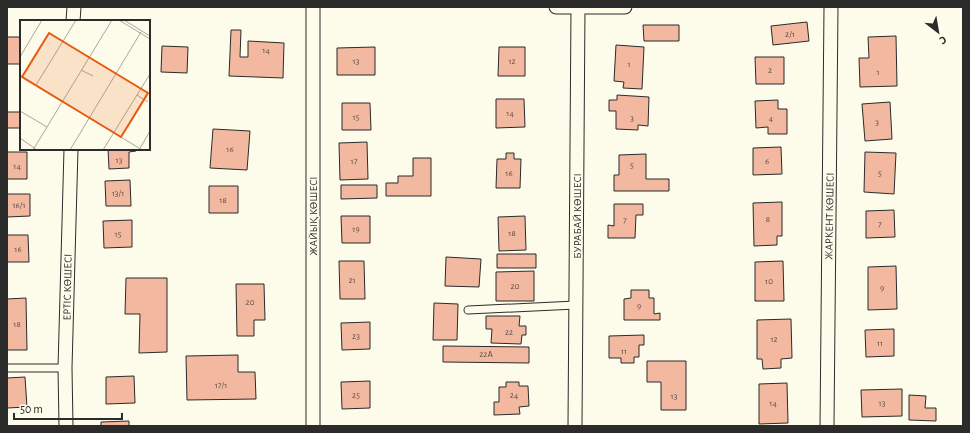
<svg xmlns="http://www.w3.org/2000/svg" width="970" height="433" font-family="'Alegreya Sans',sans-serif">
	<style>
		.building { fill: #f2b8a0; stroke: #2b2b2b }
		.lines { fill: none; stroke-linecap: round; stroke-linejoin: round }
		.lane-casing { stroke: #2b2b2b; stroke-width: 9 }
		.street-casing { stroke: #2b2b2b; stroke-width: 15 }
		.lane { stroke: #fdfbea; stroke-width: 7 }
		.street { stroke: #fdfbea; stroke-width: 13 }
		.labels { text-anchor: middle; stroke-width: 3; stroke-linejoin: round; paint-order: stroke }
		.number-label { font-size: 9px; fill: #5d4e48 }
		.street-label { font-size: 11px; fill: #2b2b2b; stroke: #fdfbea }
		.inset-road { fill: none; stroke: #a9a89e; stroke-width: 1 }
		.view { fill: #e8590c; fill-opacity: 0.15; stroke: #e8590c; stroke-width: 2 }
		.inset-edge { fill: none; stroke: #2b2b2b; stroke-width: 2 }
	</style>
	<rect width="100%" height="100%" fill="#fdfbea"/>
	<path class="building" d="M807,22L809,41L773,45L771,26Z
		M643,25H679V41H644Z
		M231,30H241L240,57H248V41L284,43L283,78L229,76Z
		M896,36L897,86L860,87L859,58H869L868,37Z
		M7,37H21V64H7Z
		M616,45L644,47L642,89L623,88L624,82L614,81Z
		M162,46L188,47L187,73L161,72Z
		M375,47V75H337V48Z
		M499,47H525V76H498Z
		M755,57H784V84H756Z
		M617,95L649,97L648,126L638,125V130L616,129V111H609V100H617Z
		M496,99H524L525,127L496,128Z
		M778,100V109H787V134H768V127L756,128L755,101Z
		M890,102L892,139L865,141L862,104Z
		M342,103H370L371,130H342Z
		M7,112H21V128H7Z
		M213,129L250,131L247,170L210,168Z
		M367,142L368,179L340,180L339,143Z
		M781,147L782,174L753,175V148Z
		M108,149H136V151L129,152V168L109,169Z
		M7,152H27V179H7Z
		M865,152L896,153L894,194L864,192Z
		M506,153H514V159H521L520,188H496L497,159H506Z
		M646,154V179H669V191H614V175H619V155Z
		M413,158H431V196H386V183H398V176H413Z
		M130,180L131,206H106L105,181Z
		M341,185H377V198L341,199Z
		M209,186H238V213H209Z
		M7,194H30V216L7,217Z
		M782,202V236H777V245L754,246L753,203Z
		M614,204H643V215H636L635,238H608V225L614,226Z
		M894,210L895,237L866,238V211Z
		M341,216H370V243H342Z
		M525,216L526,250L499,251L498,217Z
		M132,220V247L104,248L103,221Z
		M7,235H28L29,262H7Z
		M497,254H536V268H497Z
		M446,257L481,259L479,287L445,286Z
		M339,261H364L365,299H340Z
		M783,261L784,301H755V262Z
		M896,266L897,309L868,310V267Z
		M534,271V301H496V272Z
		M126,278H167V352L139,353L140,314H125Z
		M236,284H264L265,320H254V336H237Z
		M631,290H649V298H654V314L660,313V320H624V299L631,298Z
		M26,298L27,350H7V299Z
		M434,303L458,304L457,340H433Z
		M486,316H520L519,326H526V335H522L521,344L491,343L492,329H486Z
		M791,319L792,358L781,359V368L763,369L762,359H757V320Z
		M370,322V349L342,350L341,323Z
		M894,329V356L866,357L865,330Z
		M644,335V345H639V357H634V363H621V358H609V336Z
		M443,346L529,347V363L443,362Z
		M238,355V372H255L256,399L187,400L186,356Z
		M647,361H686V410H661V382H647Z
		M134,376L135,403L106,404V377Z
		M25,377L27,407L7,408V378Z
		M370,381V408L342,409L341,382Z
		M506,382H519V386H528L529,406L519,407L520,414L494,415V402H499V387H506Z
		M787,383L788,423L759,424V384Z
		M902,389V416L862,417L861,390Z
		M909,395L926,396L925,408H936V421L909,420Z
		M129,421V426H101V422Z"/>
	<g class="lines">
		<defs>
			<path id="lane" d="M468,310L576,305
				M7,368H65"/>
			<path id="street" d="M313,7V426
				M556,7H625
				M73,21L74,7
				M66,426L65,368L71,149
				M575,426L578,7
				M827,426L831,7"/>
		</defs>
		<use href="#lane" class="lane-casing"/>
		<use href="#street" class="street-casing"/>
		<use href="#lane" class="lane"/>
		<use href="#street" class="street"/>
	</g>
	<g class="labels">
		<g class="number-label">
			<text x="790" y="37">2/1</text>
			<text x="266" y="53">14</text>
			<text x="356" y="64">13</text>
			<text x="512" y="64">12</text>
			<text x="629" y="67">1</text>
			<text x="770" y="73">2</text>
			<text x="878" y="75">1</text>
			<text x="510" y="116">14</text>
			<text x="356" y="120">15</text>
			<text x="632" y="121">3</text>
			<text x="771" y="121">4</text>
			<text x="877" y="125">3</text>
			<text x="230" y="152">16</text>
			<text x="119" y="163">13</text>
			<text x="354" y="164">17</text>
			<text x="767" y="164">6</text>
			<text x="632" y="168">5</text>
			<text x="17" y="169">14</text>
			<text x="509" y="176">16</text>
			<text x="880" y="176">5</text>
			<text x="118" y="196">13/1</text>
			<text x="223" y="203">18</text>
			<text x="19" y="208">16/1</text>
			<text x="768" y="222">8</text>
			<text x="625" y="223">7</text>
			<text x="880" y="227">7</text>
			<text x="356" y="232">19</text>
			<text x="512" y="236">18</text>
			<text x="118" y="237">15</text>
			<text x="18" y="252">16</text>
			<text x="352" y="283">21</text>
			<text x="769" y="284">10</text>
			<text x="515" y="289">20</text>
			<text x="882" y="291">9</text>
			<text x="250" y="305">20</text>
			<text x="639" y="309">9</text>
			<text x="17" y="327">18</text>
			<text x="509" y="335">22</text>
			<text x="356" y="339">23</text>
			<text x="774" y="342">12</text>
			<text x="880" y="346">11</text>
			<text x="624" y="354">11</text>
			<text x="486" y="357">22А</text>
			<text x="221" y="388">17/1</text>
			<text x="356" y="398">25</text>
			<text x="514" y="398">24</text>
			<text x="674" y="399">13</text>
			<text x="773" y="406">14</text>
			<text x="882" y="406">13</text>
		</g>
		<g class="street-label">
			<text transform="translate(313 216) rotate(-90)" y="4">ЖАЙЫҚ КӨШЕСІ</text>
			<text transform="translate(577 216) rotate(-90)" y="4">БУРАБАЙ КӨШЕСІ</text>
			<text transform="translate(829 216) rotate(-89)" y="4">ЖАРКЕНТ КӨШЕСІ</text>
			<text transform="translate(67 287) rotate(-89)" y="4">ЕРТІС КӨШЕСІ</text>
		</g>
	</g>
	<g transform="translate(20 20)">
		<rect width="130" height="130" fill="#fdfbea"/>
		<path class="inset-road" d="M99,0L130,19M104,0L130,16M0,37L22,0M61,50L73,56M0,55L122,130M16,65L56,0M117,75L128,82M0,91L27,107M0,118L17,130M13,130L92,0M50,130L121,12M83,130L130,54M119,130L130,111"/>
		<path class="view" d="M29,13L128,73L101,117L2,57Z"/>
		<rect width="130" height="130" class="inset-edge"/>
	</g>
	<rect width="970" height="433" fill="none" stroke="#2b2b2b" stroke-width="16"/>
	<g transform="translate(938 32) rotate(149)" stroke="#fdfbea" stroke-width="3" paint-order="stroke">
	<path d="M0-3L7 15L0 10L-7 15Z" fill="#2b2b2b"/>
	<text y="-6" font-size="11" font-weight="bold" text-anchor="middle" fill="#2b2b2b">С</text>
	</g>
	<path d="M14 413v6h108v-6" fill="none" stroke="#2b2b2b" stroke-width="2"/>
	<text x="20" y="413" font-size="12" fill="#2b2b2b" stroke="#fdfbea" stroke-width="3" paint-order="stroke">50 m</text>
</svg>
